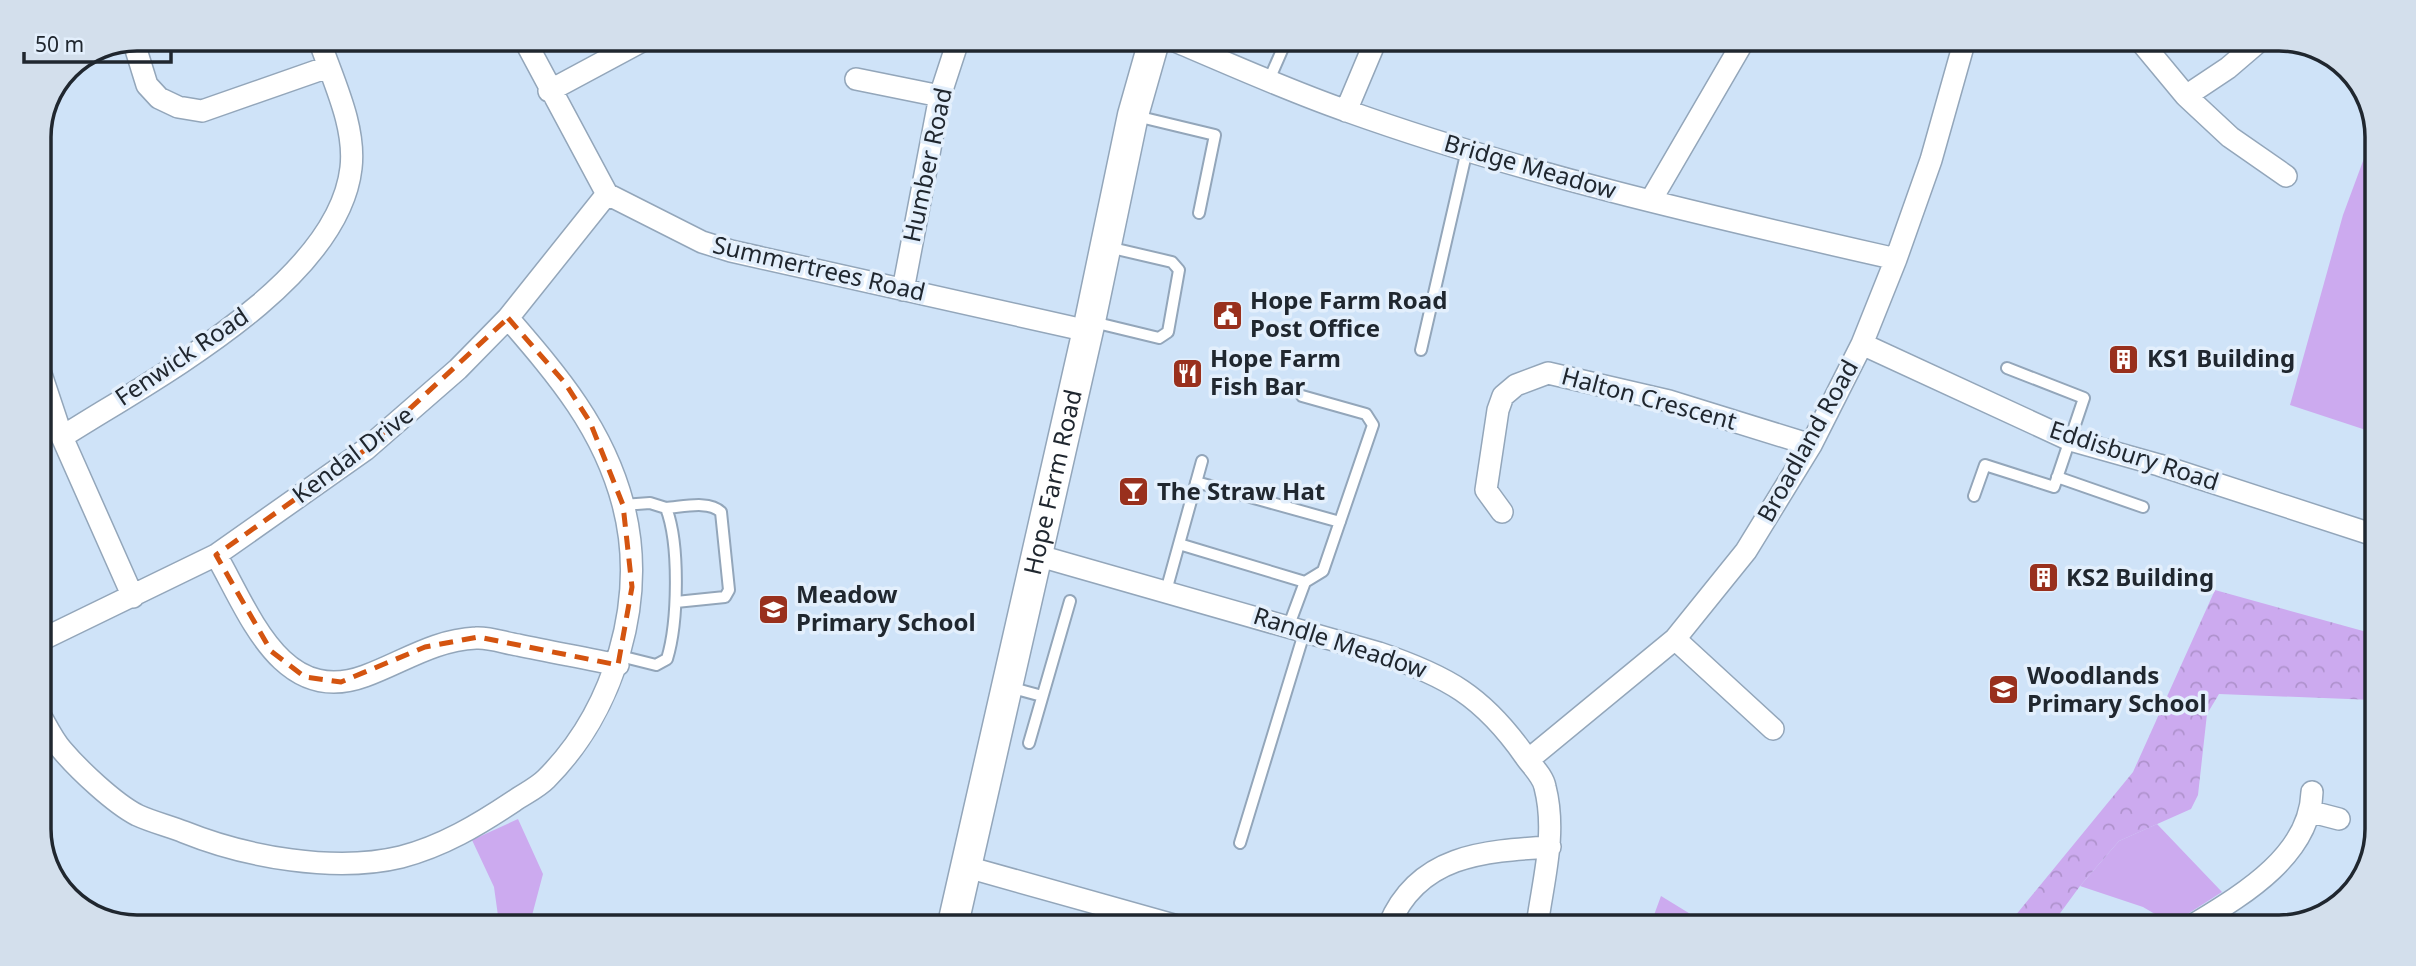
<svg xmlns="http://www.w3.org/2000/svg" width="2416" height="966" font-family="'Noto Sans',sans-serif">
	<style>
		.green { fill: #ccaaef }
		.forest { fill: url(#forest-crowns) }
		.lines { fill: none; stroke-linecap: round; stroke-linejoin: round }
		.lane-casing { stroke: #93a6ba; stroke-width: 14 }
		.street-casing { stroke: #93a6ba; stroke-width: 24 }
		.secondary-casing { stroke: #93a6ba; stroke-width: 33 }
		.lane { stroke: #fff; stroke-width: 10 }
		.street { stroke: #fff; stroke-width: 21 }
		.secondary { stroke: #fff; stroke-width: 30 }
		.marked { fill: none; stroke: #d45410; stroke-width: 5; stroke-dasharray: 14 9; stroke-linejoin: round }
		.labels { text-anchor: middle; stroke-width: 7; stroke-linejoin: round; paint-order: stroke }
		.street-label { font-size: 24px; fill: #20272f; stroke: #e3effc }
		.poi-label { font-size: 24px; font-weight: bold; fill: #20272f; stroke: #e3effc; text-anchor: start }
		.rim { fill: none; stroke: #20272f; stroke-width: 3.5 }
	</style>
	<defs>
		<pattern id="forest-crowns" width="20" height="18" patternUnits="userSpaceOnUse" patternTransform="scale(1.75)"><rect width="20" height="18" fill="#ccaaef"/><path d="M2 6a3 3 0 1 1 6 0M12 15a3 3 0 1 1 6 0" fill="none" stroke="#af92cd"/></pattern>
	</defs>
	<rect width="100%" height="100%" fill="#cfe3f8"/>
	<path class="green" d="M2376,126L2377,130L2375,433L2290,405L2343,215Z
		M518,819L543,874L530,923H499L494,887L472,840Z
		M2157,824L2222,892L2172,924L2143,907L2080,886L2119,841Z
		M1661,896L1710,926H1650Z"/>
	<path class="forest" d="M2215,590L2374,634L2373,700L2219,694L2207,714L2198,795L2191,809L2119,841L2080,886L2050,927H2006L2133,772Z"/>
	<g class="lines">
		<defs>
			<path id="lane" d="M1356,42L1372,49
				M1269,80L1286,41
				M1136,116L1215,135L1199,213
				M1093,322L1159,338L1168,332L1179,270L1172,262L1108,247
				M1421,350L1467,150
				M2057,477L2143,507
				M1196,482L1340,522
				M1974,496L1985,465L2054,487L2084,398L2007,368
				M666,508C682,507 709,500 721,512L729,590L725,597L676,602
				M1179,544L1305,582
				M1166,591L1202,461
				M1289,625L1305,582L1323,571L1373,425L1366,414L1302,396
				M620,656L656,665L667,659C678,623 680,544 666,508L650,503L623,505
				M1009,687L1042,696
				M1029,743L1070,601
				M1240,843L1305,630"/>
			<path id="street" d="M524,39L607,194L702,242L731,251L1088,331
				M133,40L147,85L159,98L178,107L202,111L328,67
				M1175,41C1232,65 1289,91 1347,111C1526,175 1712,217 1896,259
				M2142,43L2186,96L2228,68L2256,44
				M856,79L940,96
				M549,91L644,40
				M2186,96L2230,137L2286,176
				M1346,111L1375,42
				M1651,200L1743,42
				M903,290L940,96L958,41
				M1862,344L2070,440L2159,465L2374,535
				M39,368L62,437L133,597
				M62,437C151,380 338,283 351,168C356,125 332,79 319,39
				M1502,512L1486,490L1498,410L1503,396L1516,385L1548,373L1669,401L1811,445
				M216,555C249,612 281,707 365,676C403,662 434,640 476,638C489,637 505,643 518,645C551,652 585,658 618,665
				M1036,555L1379,653C1447,676 1483,696 1525,756C1531,765 1543,776 1545,787C1557,834 1543,880 1537,926
				M1675,639L1773,729
				M39,641L216,555L365,450L458,369L508,318L607,194
				M39,713C46,725 53,740 62,750C79,770 114,803 137,815C152,822 169,826 184,832C246,857 335,873 401,857C443,846 478,825 514,801C524,794 537,788 546,779C615,710 648,599 623,504C603,428 558,376 508,318
				M1528,760L1675,639L1746,551L1811,445L1862,344L1896,259L1931,160L1964,43
				M2312,812L2339,819
				M967,867L1174,925
				M1389,925C1418,855 1483,851 1550,847
				M2190,927C2239,897 2310,857 2312,792"/>
			<g id="secondary">
				<path id="s1" d="M953,924L1090,321L1133,115L1154,41"/>
			</g>
		</defs>
		<use href="#lane" class="lane-casing"/>
		<use href="#street" class="street-casing"/>
		<use href="#secondary" class="secondary-casing"/>
		<use href="#lane" class="lane"/>
		<use href="#street" class="street"/>
		<use href="#secondary" class="secondary"/>
	</g>
	<path class="marked" d="M508,318L565,383L590,422L623,505L632,587L618,665L478,637L425,647L341,682L305,677L271,651L216,555L365,450Z"/>
	<defs>
		<symbol id="civic-square" viewBox="-11 -11 22 22"><rect x="-9" y="-9" width="18" height="18" rx="4" fill="#99301d" stroke="#e3effc"/><path d="M-.6-6.5H3V-4.5H.6V-3L4-1V1h2V6H-6V1h2V-1L-.6-3ZM-1.2 2.5V6h2.4V2.5Z" fill="#fff"/></symbol>
		<symbol id="building-square" viewBox="-11 -11 22 22"><rect x="-9" y="-9" width="18" height="18" rx="4" fill="#99301d" stroke="#e3effc"/><path d="M-4-6H4V6H1V3H-1V6H-4ZM-2.5-4.3h1.7v1.8h-1.7ZM.8-4.3h1.7v1.8H.8ZM-2.5-1h1.7V.8h-1.7ZM.8-1h1.7V.8H.8Z" fill="#fff"/></symbol>
		<symbol id="restaurant-square" viewBox="-11 -11 22 22"><rect x="-9" y="-9" width="18" height="18" rx="4" fill="#99301d" stroke="#e3effc"/><path d="M-5-6h1v4h1v-4h1v4h1v-4h1v5L-1.5 .5V6h-2V.5L-5-1ZM5-6V6H3V1.5H1.5Q1.5-4 5-6Z" fill="#fff"/></symbol>
		<symbol id="bar-square" viewBox="-11 -11 22 22"><rect x="-9" y="-9" width="18" height="18" rx="4" fill="#99301d" stroke="#e3effc"/><path d="M-6-5H6L.8 .8V4.5H3.5V6h-7V4.5H-.8V.8Z" fill="#fff"/></symbol>
		<symbol id="school-square" viewBox="-11 -11 22 22"><rect x="-9" y="-9" width="18" height="18" rx="4" fill="#99301d" stroke="#e3effc"/><path d="M0-5L7-2L0 1L-7-2ZM-4 1L0 2.5L4 1V4Q0 6-4 4Z" fill="#fff"/></symbol>
	</defs>
	<g fill-rule="evenodd">
		<use href="#civic-square" x="1210" y="298" width="35" height="35"/>
		<use href="#building-square" x="2106" y="342" width="35" height="35"/>
		<use href="#restaurant-square" x="1170" y="356" width="35" height="35"/>
		<use href="#bar-square" x="1116" y="474" width="35" height="35"/>
		<use href="#building-square" x="2026" y="560" width="35" height="35"/>
		<use href="#school-square" x="756" y="592" width="35" height="35"/>
		<use href="#school-square" x="1986" y="672" width="35" height="35"/>
	</g>
	<g class="labels">
		<g class="street-label">
			<text transform="translate(928 165) rotate(-78)" y="8">Humber Road</text>
			<text transform="translate(1530 167) rotate(16)" y="8">Bridge Meadow</text>
			<text transform="translate(819 269) rotate(13)" y="8">Summertrees Road</text>
			<text transform="translate(182 357) rotate(-34)" y="8">Fenwick Road</text>
			<text transform="translate(1649 399) rotate(15)" y="8">Halton Crescent</text>
			<text transform="translate(1808 441) rotate(-61)" y="8">Broadland Road</text>
			<text transform="translate(353 455) rotate(-37)" y="8">Kendal Drive</text>
			<text transform="translate(2134 456) rotate(18)" y="8">Eddisbury Road</text>
			<text dy="8" stroke="none"><textPath href="#s1" startOffset="453">Hope Farm Road</textPath></text>
			<text transform="translate(1340 643) rotate(18)" y="8">Randle Meadow</text>
		</g>
		<g class="poi-label">
			<text x="1250" y="309">Hope Farm Road<tspan x="1250" dy="28">Post Office</tspan></text>
			<text x="1210" y="367">Hope Farm<tspan x="1210" dy="28">Fish Bar</tspan></text>
			<text x="2147" y="367">KS1 Building</text>
			<text x="1157" y="500">The Straw Hat</text>
			<text x="2066" y="586">KS2 Building</text>
			<text x="796" y="603">Meadow<tspan x="796" dy="28">Primary School</tspan></text>
			<text x="2027" y="684">Woodlands<tspan x="2027" dy="28">Primary School</tspan></text>
		</g>
	</g>
	<path d="M0 0H2416V966H0ZM137 51H2279A86 86 0 0 1 2365 137V829A86 86 0 0 1 2279 915H137A86 86 0 0 1 51 829V137A86 86 0 0 1 137 51Z" fill="#d3dfec" fill-rule="evenodd"/>
	<path class="rim" d="M137 51H2279A86 86 0 0 1 2365 137V829A86 86 0 0 1 2279 915H137A86 86 0 0 1 51 829V137A86 86 0 0 1 137 51Z"/>
	<path d="M24 52v10h147v-10" fill="none" stroke="#20272f" stroke-width="3.5"/>
	<text x="35" y="52" font-size="21" fill="#20272f" stroke="#e3effc" stroke-width="5" paint-order="stroke">50 m</text>
</svg>
